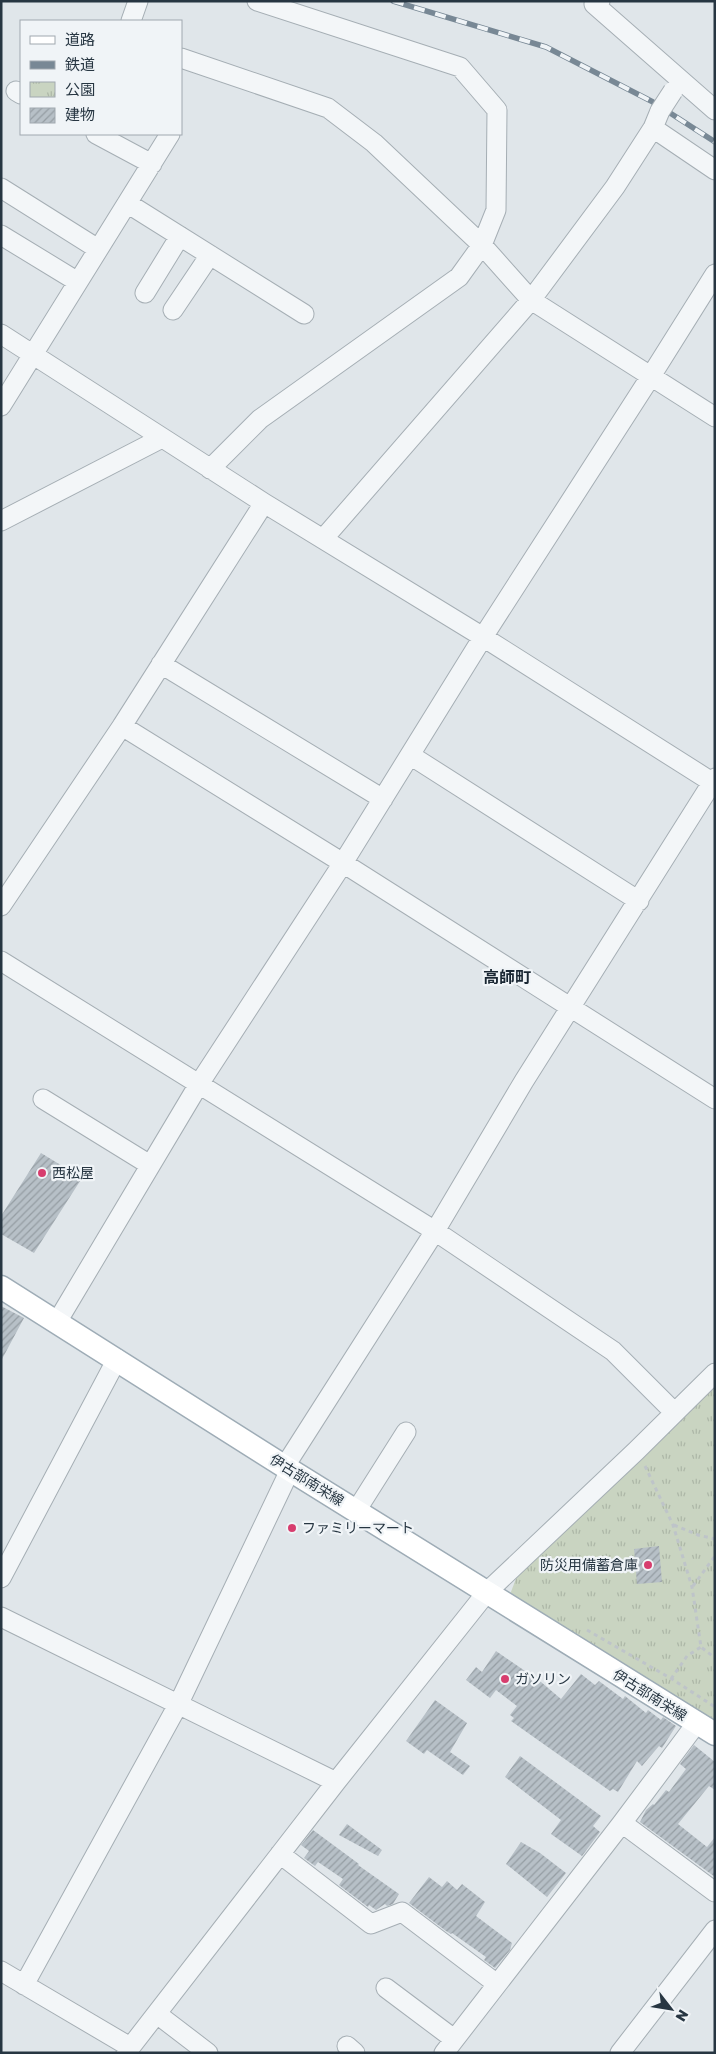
<svg xmlns="http://www.w3.org/2000/svg" width="716" height="2054" font-family="'Golos Text','Noto Sans JP',sans-serif">
	<style>
		.park { fill: url(#park-tufts) }
		.building { fill: url(#building-hatch) }
		.lines { fill: none; stroke-linecap: round; stroke-linejoin: round }
		.minor-casing { stroke: #a5aeb4; stroke-width: 21 }
		.major-casing { stroke: #9eacb6; stroke-width: 25 }
		.path { stroke: #bec4c9; stroke-width: 3; stroke-dasharray: 4 4; stroke-linecap: butt }
		.minor { stroke: #f3f6f8; stroke-width: 19 }
		.major { stroke: #fff; stroke-width: 22 }
		.rail-casing { stroke: #788895; stroke-width: 5.5 }
		.rail { stroke: #f0f4f7; stroke-width: 4; stroke-dasharray: 11; stroke-linecap: butt }
		.minor-bridge-casing { stroke: #a5aeb4; stroke-width: 21; stroke-linecap: butt }
		.minor-bridge { stroke: #f3f6f8; stroke-width: 19 }
		.poi-dot { fill: #d73d6e; stroke: #f0f4f7; stroke-width: 2 }
		.labels { text-anchor: middle; stroke-width: 4.5; stroke-linejoin: round; paint-order: stroke }
		.poi-label { font-size: 14px; fill: #273642; stroke: #f0f4f7; text-anchor: start }
		.street-label { font-size: 14px; fill: #273642; stroke: #f0f4f7 }
		.quarter-label { font-size: 16px; font-weight: bold; fill: #1a2733; stroke: #f0f4f7 }
	</style>
	<defs>
		<pattern id="park-tufts" width="24" height="20" patternUnits="userSpaceOnUse" patternTransform="scale(1.25)"><rect width="24" height="20" fill="#c9d4c1"/><path d="M3 7l-1-3M5 7V3M7 7l1-3M15 17l-1-3M17 17v-4M19 17l1-3" fill="none" stroke="#adb7a7"/></pattern>
		<pattern id="building-hatch" width="6" height="6" patternUnits="userSpaceOnUse" patternTransform="scale(1.25)"><rect width="6" height="6" fill="#b7c0c7"/><path d="M-1 1l2-2M0 6l6-6M5 7l2-2" fill="none" stroke="#959da3"/></pattern>
	</defs>
	<rect width="100%" height="100%" fill="#e0e6ea"/>
	<path class="park" d="M715,1387V1722L509,1597L517,1576L647,1453Z"/>
	<path class="building" d="M41,1153L82,1178L34,1253L1,1234V1216Z
		M1,1306L24,1318L1,1361Z
		M659,1546L662,1582L637,1584L634,1549Z
		M496,1651L541,1682L561,1699L581,1674L595,1685L599,1681L623,1699L625,1696L646,1713L648,1710L661,1720L663,1717L676,1726L662,1748L659,1746L642,1766L637,1761L618,1792L613,1789L610,1791L511,1721L514,1718L510,1715L517,1706L496,1690L490,1698L466,1680L476,1667L482,1672Z
		M435,1700L467,1723L450,1752L470,1766L463,1775L427,1750L424,1754L406,1741Z
		M694,1745L715,1762V1790L709,1786L678,1824L707,1847L715,1837V1877L640,1822L646,1810L653,1804L654,1805L666,1790L669,1792L686,1769L680,1764Z
		M520,1756L601,1816L593,1826L600,1832L582,1856L551,1834L561,1820L505,1777Z
		M347,1824L382,1850L378,1856L339,1835Z
		M313,1830L359,1864L358,1865L399,1894L393,1904L387,1906L385,1904L376,1910L369,1905L368,1907L339,1885L343,1879L318,1862L315,1866L304,1858L309,1851L301,1845Z
		M521,1842L540,1853L566,1873L547,1897L506,1864Z
		M429,1877L442,1887L447,1881L457,1890L462,1884L485,1902L476,1916L512,1943L510,1950L495,1968L484,1960L486,1957L452,1933L451,1934L446,1931L409,1903Z"/>
	<g class="lines">
		<defs>
			<path id="minor" d="M600,1L594,4L715,110
				M131,21L138,1
				M181,58L328,108L374,143L482,245L531,300L715,417
				M16,91L21,94
				M653,128L715,170
				M96,134L152,164
				M1,188L98,249
				M127,203L304,314
				M1,235L78,282
				M145,293L180,236
				M173,310L210,255
				M1,334L264,503L483,637L715,784
				M1,406L170,134
				M210,469L260,419L459,277L482,245L496,210L497,110L460,67L257,1
				M1,521L162,438
				M323,539L531,300L615,187L653,128L660,111
				M161,664L383,799
				M122,726L343,863L715,1099
				M410,755L639,901
				M1,906L122,726L264,503
				M1,961L435,1231L613,1351L674,1412
				M43,1099L150,1165
				M57,1322L199,1084L343,863L483,637L651,376L715,274
				M285,1466L435,1231L524,1081L715,778
				M356,1511L406,1432
				M1,1578L117,1359
				M1,1617L336,1782
				M622,1823L715,1892
				M280,1854L371,1924L402,1912L497,1984
				M1,1971L130,2047
				M24,1985L179,1703L290,1470
				M386,1988L454,2039
				M157,2014L208,2053
				M347,2046L355,2053
				M126,2053L336,1782L487,1592L636,1451L715,1373
				M444,2053L622,1823L696,1724
				M620,2053L715,1930"/>
			<path id="major" d="M1,1287L290,1470L715,1734"/>
		</defs>
		<use href="#minor" class="minor-casing"/>
		<use href="#major" class="major-casing"/>
		<path class="path" d="M645,1466L673,1525L692,1587L701,1647L715,1658
			M674,1525L698,1535L715,1539
			M693,1586L715,1556
			M587,1630L672,1679L715,1707
			M671,1679L687,1656L701,1647"/>
		<use href="#minor" class="minor"/>
		<use href="#major" class="major"/>
		<defs>
			<path id="rail" d="M393,1L546,47L653,102L715,142"/>
		</defs>
		<use href="#rail" class="rail-casing"/>
		<use href="#rail" class="rail"/>
		<defs>
			<path id="minor-bridge" d="M660,111L673,91"/>
		</defs>
		<use href="#minor-bridge" class="minor-bridge-casing"/>
		<use href="#minor-bridge" class="minor-bridge"/>
	</g>
	<g class="poi-dot">
		<circle cx="42" cy="1173" r="5"/>
		<circle cx="292" cy="1528" r="5"/>
		<circle cx="648" cy="1565" r="5"/>
		<circle cx="505" cy="1679" r="5"/>
	</g>
	<g class="labels">
		<g class="poi-label">
			<text x="52" y="1178">西松屋</text>
			<text x="302" y="1533">ファミリーマート</text>
			<text x="638" y="1570" text-anchor="end">防災用備蓄倉庫</text>
			<text x="515" y="1684">ガソリン</text>
		</g>
		<g class="street-label">
			<text transform="translate(307 1480) rotate(32)" y="5">伊古部南栄線</text>
			<text transform="translate(650 1695) rotate(32)" y="5">伊古部南栄線</text>
		</g>
		<g class="quarter-label">
			<text x="507" y="983">高師町</text>
		</g>
	</g>
	<rect width="716" height="2054" fill="none" stroke="#273642" stroke-width="5"/>
	<rect x="20" y="20" width="162" height="115" fill="#f0f4f7" stroke="#a0a8af"/>
	<rect x="30" y="36" width="25" height="8" fill="#ffffff" stroke="#a0a8af"/>
	<text x="65" y="45" font-size="15" fill="#273642">道路</text>
	<rect x="30" y="61" width="25" height="8" fill="#788895" stroke="#a0a8af"/>
	<text x="65" y="70" font-size="15" fill="#273642">鉄道</text>
	<rect x="30" y="82" width="25" height="15" fill="url(#park-tufts)" stroke="#a0a8af"/>
	<text x="65" y="95" font-size="15" fill="#273642">公園</text>
	<rect x="30" y="108" width="25" height="15" fill="url(#building-hatch)" stroke="#a0a8af"/>
	<text x="65" y="120" font-size="15" fill="#273642">建物</text>
	<g transform="translate(671 2009) rotate(121)" stroke="#f0f4f7" stroke-width="4" paint-order="stroke">
	<path d="M0-4L9 19L0 12L-9 19Z" fill="#273642"/>
	<text y="-8" font-size="14" font-weight="bold" text-anchor="middle" fill="#273642">N</text>
	</g>
</svg>
